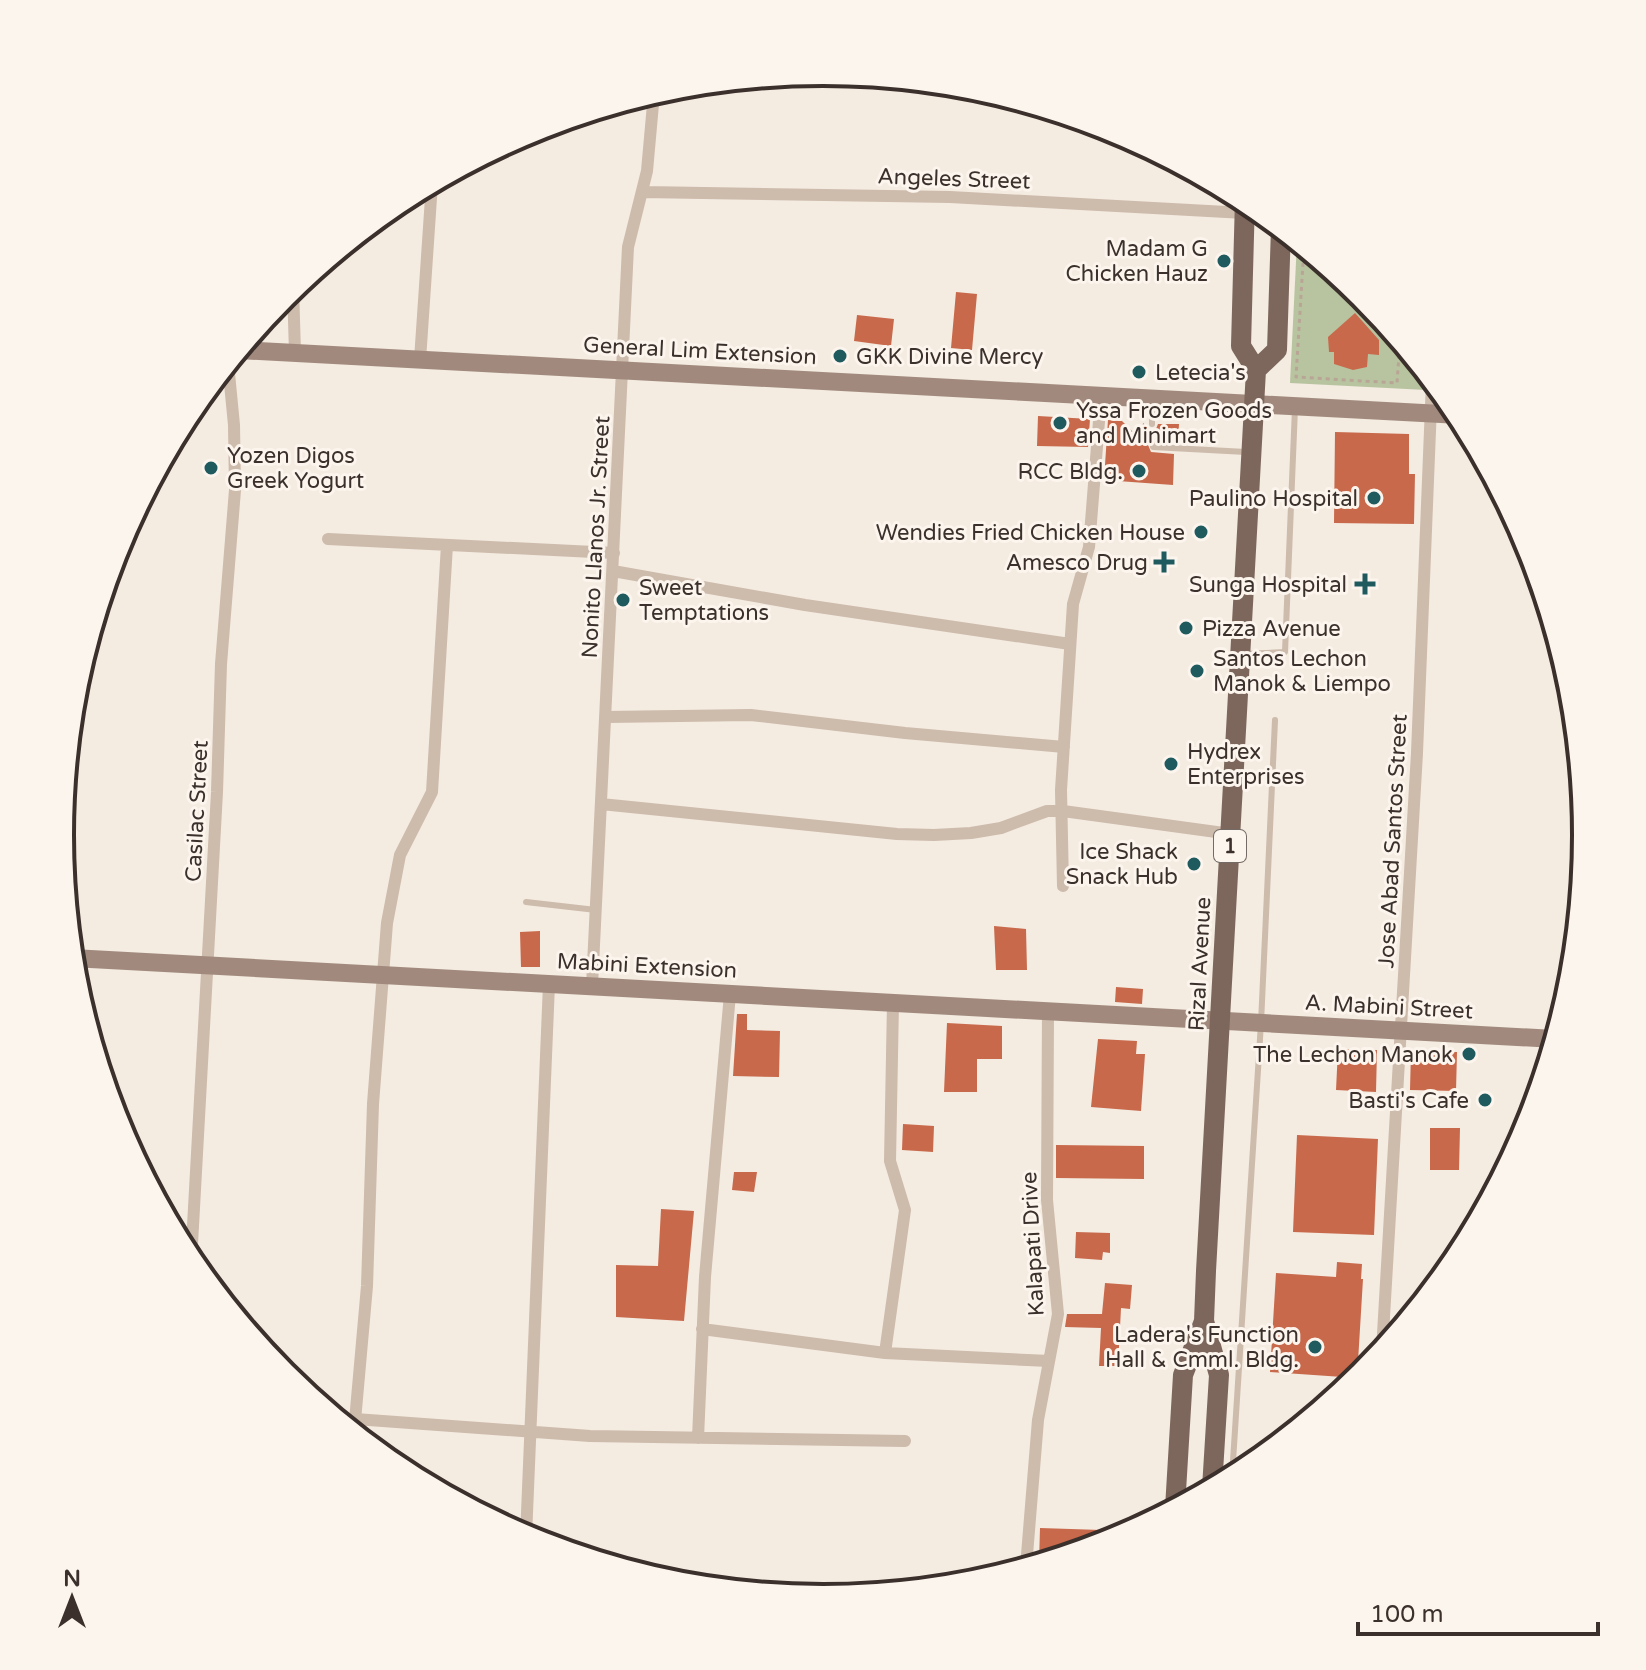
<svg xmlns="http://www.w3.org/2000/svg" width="1646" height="1670" font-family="'Varela Round',sans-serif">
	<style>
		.green { fill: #b8c4a0 }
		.building { fill: #c8694b }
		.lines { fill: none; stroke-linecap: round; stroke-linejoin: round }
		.path { stroke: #b9a596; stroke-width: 3; stroke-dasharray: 4 4; stroke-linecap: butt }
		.lane { stroke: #cdbbac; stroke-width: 6 }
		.street { stroke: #cdbbac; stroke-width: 12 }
		.secondary { stroke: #a18a7d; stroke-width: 18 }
		.primary { stroke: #7d675c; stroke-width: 20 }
		.poi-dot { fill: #1f5a5e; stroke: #fbf5ee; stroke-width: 3 }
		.labels { text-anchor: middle; stroke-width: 6; stroke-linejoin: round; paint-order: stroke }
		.shield { fill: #fbf5ee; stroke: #756b66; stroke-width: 2 }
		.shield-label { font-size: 20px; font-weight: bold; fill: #3b302b }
		.street-label { font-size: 22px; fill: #3b302b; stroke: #fbf5ee }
		.poi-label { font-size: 22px; fill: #3b302b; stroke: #fbf5ee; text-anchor: end }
		.rim { fill: none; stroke: #3b302b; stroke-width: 4 }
	</style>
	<rect width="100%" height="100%" fill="#f4ebe1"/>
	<path class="green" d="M1297,242L1363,296L1426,373V390L1290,383Z"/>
	<path class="building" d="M956,292L977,294L972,350L951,348Z
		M1355,313L1379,340V355L1368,354L1367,367L1353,370L1334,364V352H1329L1328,337Z
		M857,315L894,319L891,346L854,341Z
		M1038,416L1090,419L1088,447L1037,446Z
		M1108,420L1122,421L1142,441L1143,423L1151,430L1156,429L1158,424H1179L1178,441H1158L1156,436L1152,434L1146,440L1151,452L1174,454L1173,485L1104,480Z
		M1335,432L1409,434V474H1415L1414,524L1334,523Z
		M994,926L1026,929L1027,970H996Z
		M540,931V967H521L520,932Z
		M1116,987L1143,989L1142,1004L1115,1002Z
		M737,1014H747V1030L780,1031L779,1077L733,1076Z
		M947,1023L1002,1026V1059H977V1092H944Z
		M1098,1039L1137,1041L1136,1054H1145L1141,1111L1091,1107Z
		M1338,1049L1377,1050L1376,1092L1336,1090Z
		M1411,1051L1457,1052L1456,1091L1410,1090Z
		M903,1124L934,1126L933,1152L902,1150Z
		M1430,1128H1460L1459,1170H1430Z
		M1297,1135L1378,1139L1374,1235L1293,1232Z
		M1056,1145L1144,1146V1179L1056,1178Z
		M734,1172H757L754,1192L732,1190Z
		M661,1209L694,1211L684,1321L616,1317V1265L658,1266Z
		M1076,1232L1110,1233V1253L1103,1252L1102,1260L1075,1258Z
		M1337,1262L1362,1264L1361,1279H1363L1357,1378L1270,1372L1276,1273L1336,1277Z
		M1105,1283L1132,1285L1130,1309L1121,1308L1118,1366H1099L1101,1328L1065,1327L1067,1314H1102Z
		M1040,1528L1132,1531L1115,1540L1039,1563Z"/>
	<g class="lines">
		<path class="path" d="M1304,247L1296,377L1397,383L1400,341"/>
		<path class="lane" d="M1152,402V424
			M1152,440L1153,447L1246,452
			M1244,654L1285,652L1295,408
			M526,902L596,910
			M1232,1477L1261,1023L1275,720"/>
		<path class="street" d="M643,192L950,197L1263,214
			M293,287L295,353
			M420,360L432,183
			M328,539L614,553
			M613,571L805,605L1070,644
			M606,717L751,715L905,733L1064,747
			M601,804L897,834L934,835L971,833L1001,828L1047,811H1063L1231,834
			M1063,886L1061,790L1073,604L1089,547L1101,396
			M592,986L628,247L647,171L654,93
			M1571,986L1582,794
			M191,1262L217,792L221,664L235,490L234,425L228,363
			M702,1329L885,1353L1049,1361
			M1382,1351L1417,753L1432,381
			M885,1353L905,1210L890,1161L893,1003
			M355,1419L590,1436L905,1441
			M354,1432L367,1286L373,1104L387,923L400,855L432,792L447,545
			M698,1438L705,1277L730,994
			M526,1537L549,984
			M1026,1567L1038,1420L1058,1314L1047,1200L1048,1012"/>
		<path class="secondary" d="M239,350L1460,415
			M72,958L1555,1039"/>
		<path class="primary" d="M1256,370L1277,350L1281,228
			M1212,1488L1219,1375L1204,1321L1206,1271L1256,370L1241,346L1245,199
			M1175,1508L1183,1375L1204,1321"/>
	</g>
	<g class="poi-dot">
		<circle cx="1224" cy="261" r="8"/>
		<circle cx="840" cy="356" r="8"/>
		<circle cx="1139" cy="372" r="8"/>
		<circle cx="1060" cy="423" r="8"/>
		<circle cx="211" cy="468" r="8"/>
		<circle cx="1139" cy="471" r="8"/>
		<circle cx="1374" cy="498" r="8"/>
		<circle cx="1201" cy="532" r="8"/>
		<path d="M1160 550h8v8h8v8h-8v8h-8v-8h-8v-8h8z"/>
		<path d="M1361 572h8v8h8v8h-8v8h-8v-8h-8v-8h8z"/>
		<circle cx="623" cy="600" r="8"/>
		<circle cx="1186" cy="628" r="8"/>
		<circle cx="1197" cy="671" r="8"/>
		<circle cx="1171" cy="764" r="8"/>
		<circle cx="1194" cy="864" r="8"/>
		<circle cx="1469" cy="1054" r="8"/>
		<circle cx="1485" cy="1100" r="8"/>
		<circle cx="1315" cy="1347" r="8"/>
	</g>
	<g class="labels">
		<rect class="shield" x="1214" y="830" width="32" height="32" rx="6"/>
		<g class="shield-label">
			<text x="1230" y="853">1</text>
		</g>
		<g class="street-label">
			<text transform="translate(954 178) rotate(2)" y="8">Angeles Street</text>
			<text transform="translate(700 350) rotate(3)" y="8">General Lim Extension</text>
			<text transform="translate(595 537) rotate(-87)" y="8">Nonito Llanos Jr. Street</text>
			<text transform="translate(196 811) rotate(-87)" y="8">Casilac Street</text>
			<text transform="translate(1392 841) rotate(-87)" y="8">Jose Abad Santos Street</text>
			<text transform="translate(1199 964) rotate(-87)" y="8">Rizal Avenue</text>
			<text transform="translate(647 965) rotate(3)" y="8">Mabini Extension</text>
			<text transform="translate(1389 1006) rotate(3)" y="8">A. Mabini Street</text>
			<text transform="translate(1032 1244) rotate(-93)" y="8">Kalapati Drive</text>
		</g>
		<g class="poi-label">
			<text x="1208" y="256">Madam G<tspan x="1208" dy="25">Chicken Hauz</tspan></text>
			<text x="856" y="364" text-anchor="start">GKK Divine Mercy</text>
			<text x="1155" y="380" text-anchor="start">Letecia's</text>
			<text x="1076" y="418" text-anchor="start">Yssa Frozen Goods<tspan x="1076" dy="25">and Minimart</tspan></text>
			<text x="227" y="463" text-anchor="start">Yozen Digos<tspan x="227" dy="25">Greek Yogurt</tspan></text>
			<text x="1123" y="479">RCC Bldg.</text>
			<text x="1358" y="506">Paulino Hospital</text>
			<text x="1185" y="540">Wendies Fried Chicken House</text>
			<text x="1148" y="570">Amesco Drug</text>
			<text x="1347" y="592">Sunga Hospital</text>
			<text x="639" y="595" text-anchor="start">Sweet<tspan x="639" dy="25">Temptations</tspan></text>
			<text x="1202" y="636" text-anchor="start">Pizza Avenue</text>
			<text x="1213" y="666" text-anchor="start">Santos Lechon<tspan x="1213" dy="25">Manok &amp; Liempo</tspan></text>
			<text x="1187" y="759" text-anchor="start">Hydrex<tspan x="1187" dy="25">Enterprises</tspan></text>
			<text x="1178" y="859">Ice Shack<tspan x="1178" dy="25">Snack Hub</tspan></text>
			<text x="1453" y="1062">The Lechon Manok</text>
			<text x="1469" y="1108">Basti's Cafe</text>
			<text x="1299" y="1342">Ladera's Function<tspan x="1299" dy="25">Hall &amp; Cmml. Bldg.</tspan></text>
		</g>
	</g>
	<path d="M0 0H1646V1670H0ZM74 835a749 749 0 1 1 1498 0a749 749 0 1 1-1498 0Z" fill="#fbf5ee" fill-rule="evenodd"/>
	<path class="rim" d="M74 835a749 749 0 1 1 1498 0a749 749 0 1 1-1498 0Z"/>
	<g transform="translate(72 1598)" stroke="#fbf5ee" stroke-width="6" paint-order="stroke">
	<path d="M0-6L14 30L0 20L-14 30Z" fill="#3b302b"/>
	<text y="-12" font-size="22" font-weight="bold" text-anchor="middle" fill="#3b302b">N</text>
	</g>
	<path d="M1358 1622v12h240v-12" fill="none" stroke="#3b302b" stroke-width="4"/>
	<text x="1370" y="1622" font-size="24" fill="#3b302b" stroke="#fbf5ee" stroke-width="6" paint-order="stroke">100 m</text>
</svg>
